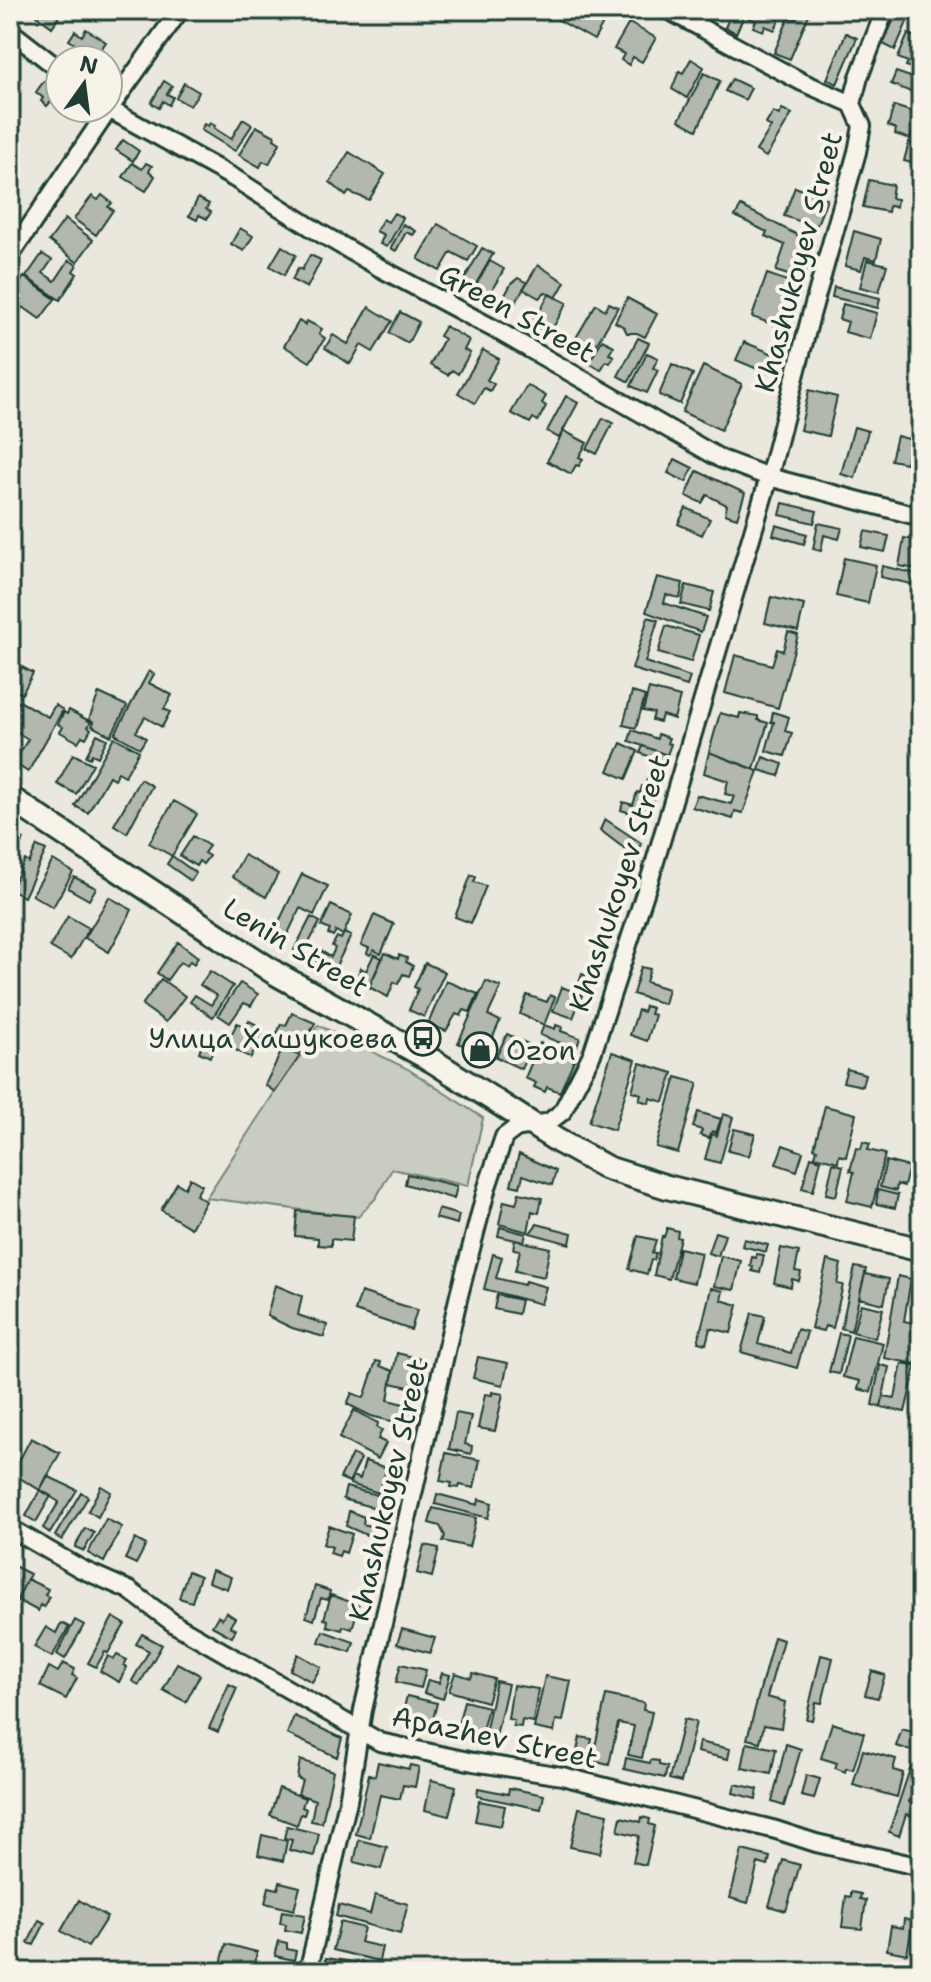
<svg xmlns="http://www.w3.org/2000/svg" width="931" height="1982" font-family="'Shantell Sans',sans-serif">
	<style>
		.green { fill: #c8ccc1; stroke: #74847a; stroke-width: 2 }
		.building { fill: #b2b8ae; stroke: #1f3d34; stroke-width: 2 }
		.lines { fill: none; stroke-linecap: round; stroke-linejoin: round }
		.street-casing { stroke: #1f3d34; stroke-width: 22 }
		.secondary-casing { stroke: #1f3d34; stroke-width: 28 }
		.street { stroke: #f7f3e8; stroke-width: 16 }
		.secondary { stroke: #f7f3e8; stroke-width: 22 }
		.labels { text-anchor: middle; stroke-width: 8; stroke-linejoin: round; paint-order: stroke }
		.street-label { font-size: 28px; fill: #1f3d34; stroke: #f7f3e8 }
		.poi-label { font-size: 28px; fill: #1f3d34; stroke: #f7f3e8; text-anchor: end }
	</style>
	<rect width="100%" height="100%" fill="#eae8dd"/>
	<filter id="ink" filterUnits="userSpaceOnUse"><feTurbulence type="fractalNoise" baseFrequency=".0125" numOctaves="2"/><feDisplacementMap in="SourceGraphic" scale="16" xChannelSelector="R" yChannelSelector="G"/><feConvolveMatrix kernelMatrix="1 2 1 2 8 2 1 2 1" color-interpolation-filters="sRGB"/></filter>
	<g filter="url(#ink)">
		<path class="green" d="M318,1025L408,1069L483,1118L468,1186L392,1169L376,1198L358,1217L206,1198Z"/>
		<path class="building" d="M41,10H49L59,17L52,27L37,16Z
			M562,10H587L605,20L594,40L557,19Z
			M733,10H747L736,33L725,27Z
			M752,10H783L775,30L765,26L763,31L753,27L756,21L748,18Z
			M800,10H811L790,59L774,53L789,17L796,19Z
			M898,10L910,15L895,50L883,44Z
			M629,23L656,38L642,62L633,57L629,65L621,60L624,54L614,49Z
			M86,29L106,42L95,58L69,40L75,31L82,36Z
			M846,33L857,38L837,84L827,79Z
			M908,34L921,39V96L891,84L896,72L913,78L916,70L906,66L908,62L898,58Z
			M691,59L704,67L687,98L672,89L679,71L683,73Z
			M704,73L720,81L697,130L679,120Z
			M732,79L751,88L745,100L725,91Z
			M44,81L60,93V106L52,100L47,106L41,101L43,98L36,92Z
			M164,81L172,86L167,94L173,97L169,105L163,101L159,108L151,103Z
			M184,83L199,92L190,106L176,98Z
			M894,106L919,114L910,139L895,134L896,129L888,126Z
			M782,109L792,114L766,157L756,151L771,127L766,124L773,112L779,115Z
			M243,119L252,125L235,151L201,130L204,124L208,126L210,123L215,126L214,128L231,139Z
			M256,126L275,136L274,139L280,143L269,164L263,161L260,167L239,155Z
			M123,140L139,151L133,161L116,150Z
			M909,142L921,144L920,165L904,161Z
			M349,152L385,174L369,200L349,192L346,196L330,182Z
			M132,163L142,169L146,163L152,166L149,171L155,176L146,191L123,177Z
			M869,180L893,185L891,198L897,199L896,207L889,206L888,212L863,207Z
			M795,187L827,199L816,227L784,216Z
			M102,195L112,203L108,207L113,210L96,235L74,219L92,196L98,200Z
			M198,198L209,204L206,209L211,212L207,219L199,215L197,220L189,216Z
			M741,206L815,244L803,280L776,271L785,245L765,236L767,232L735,216Z
			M394,213L403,218L387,247L380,244L384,235L376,231L383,219L388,222Z
			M65,219L93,240L77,262L49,241Z
			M403,224L416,231L413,235L406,232L396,251L391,248Z
			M438,224L477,246L468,261L451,252L440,271L418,259Z
			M240,228L253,236L244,251L231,244Z
			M854,231L881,239L876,260L865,257L861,270L845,266Z
			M282,246L296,255L284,275L270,266Z
			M482,248L493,254L472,291L461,285Z
			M42,254L52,260L43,273L55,281L69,260L77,265L73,271L77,274L60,300L26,277Z
			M310,255L321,260L307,288L292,280L298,268L302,270Z
			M867,260L887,265L879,292L860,287Z
			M490,261L504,269L486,300L472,291Z
			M538,265L565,282L556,298L545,292L539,298L523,289Z
			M767,274L802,286L787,329L752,317Z
			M24,277L55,299L40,319L23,307L19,312L10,305V296Z
			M518,278L527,283L508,316L497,310L511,284Z
			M834,287L880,298L878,308L832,297Z
			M549,294L567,303L547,338L521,324L530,307L539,312Z
			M627,298L657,314L645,337L637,333H627L624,327L615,322Z
			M609,303L618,307L594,349L576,338L596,304L605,310Z
			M843,304L877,313L870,339L845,332L848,322L839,319Z
			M369,307L392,321L373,352L361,345L350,364L325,348L333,335L348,344Z
			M400,312L419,322L408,343L389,333Z
			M299,321L305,325L307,321L322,329L319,334L325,338L310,362L284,346Z
			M445,326L469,340L464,350L470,353L458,374L452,370L448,375L430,365L444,339L439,336Z
			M638,338L649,343L629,382L618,376Z
			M602,340L614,346L609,354L614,356L610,363L606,361L601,370L589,363Z
			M744,342L778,356L767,373L736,360Z
			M483,350L499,359L487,380L494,384L490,391L484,388L475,403L458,393Z
			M647,353L658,358L653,368L658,370L647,393L631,386Z
			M672,364L693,374L680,404L659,395Z
			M703,366L742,384L721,430L682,412Z
			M527,385L546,396L542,403L546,406L538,421L533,418L530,423L511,413Z
			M809,390L837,397L828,436L800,430Z
			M566,396L578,403L559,438L547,431Z
			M603,418L613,423L597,454L587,449Z
			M854,427L868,431L855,478L841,474Z
			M564,431L587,443L579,457L583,459L579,466L576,465L571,474L547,461Z
			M897,436L920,442L916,457L908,455L906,463L891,460Z
			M675,459L693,468L686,482L668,473Z
			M697,471L745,493L737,518L725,514L727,505L707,495L702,503L686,496Z
			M783,503L817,511L814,523L780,515Z
			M686,508L710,519L702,535L678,524Z
			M818,523L842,528L839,539L824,535L821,551L813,549Z
			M776,525L807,534L804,544L773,535Z
			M865,531L889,536L885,552L861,547Z
			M904,538L921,541V570L899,566Z
			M844,558L876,565L868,603L836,596Z
			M882,566L921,575L920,586L880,577Z
			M657,577L683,583L680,598L666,595L664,603L706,617L701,632L646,612Z
			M686,585L714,592L709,611L681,604Z
			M771,597L804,605L798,631L765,623Z
			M648,617L658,620L645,662L690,677L687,686L632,669Z
			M666,626L699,635L691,662L658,653Z
			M788,632L798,635L778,708L725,693L735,655L772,665L777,649L783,651Z
			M22,667L33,673L22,694L11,689Z
			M149,671L154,674L149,683L172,695L164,709L170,712L162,727L145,717L136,732L146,738L140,748L115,734Z
			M649,689L680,697L674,719L662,715L660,722L652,720L654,713L643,711Z
			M632,692L645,696L636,728L623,725Z
			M99,693L127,706L111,736L92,726L94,722L89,719Z
			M19,701L48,717L55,705L63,710L28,772L14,763L28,739L10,728V717Z
			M69,710L91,722L88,727L91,729L86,738L82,736L78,742L60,732L63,727L58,724L64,712L67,714Z
			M773,712L789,717L785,731L792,733L785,756L766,751L774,722H771Z
			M720,713L739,718L740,713L758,716V720L768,723L754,769L709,752Z
			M632,730L657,739L658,734L669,738L667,743L671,744L667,755L629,741Z
			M97,734L107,739L98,757L92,754L90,758L86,756Z
			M114,737L139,751L125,776L118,772L114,779L109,776L88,813L75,806Z
			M621,743L638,751L626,779L608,771Z
			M643,746L667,755L664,762L640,753Z
			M709,752L758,771L743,813L735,811L733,819L692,807L697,795L731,804L734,796L725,794L728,781L704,773Z
			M73,754L93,764L76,794L57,784Z
			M763,757L783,764L779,776L759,770Z
			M649,773L661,776L650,814L645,812L644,817L621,810L623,802L633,805L637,792L640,793L642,786H645Z
			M140,779L152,786L127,833L114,825Z
			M174,801L197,814L172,856L149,843Z
			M605,819L641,843L637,858L600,830Z
			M10,830L24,839L10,862Z
			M193,836L209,846L204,853L209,856L203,864L199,861L196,866L180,856Z
			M37,846L46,850L24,897L11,889L25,860L29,863Z
			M244,855L278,874L266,897L232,877Z
			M172,856L196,873L191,881L167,864Z
			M53,860L73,872L53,907L32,895Z
			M302,874L328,886L314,915L300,908L284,942L272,936Z
			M471,875L476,877L474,882L486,886L471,923L455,917Z
			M74,877L96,888L89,900L68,888Z
			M109,897L132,910L109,952L85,938Z
			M331,905L352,915L343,935L336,931L333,936L328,934L330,930L321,926Z
			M374,915L394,924L381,954L374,950L370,955L367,953L369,948L361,945Z
			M68,916L89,928L71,959L50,947Z
			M311,917L320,922L303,954L294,950Z
			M344,933L351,936L334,970L316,961L321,951L331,957L335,948L332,946L337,937L341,939Z
			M178,942L198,957L194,964L190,961L187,966L180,962L167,980L157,973Z
			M385,953L398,959L399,955L407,958L406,962L413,966L409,976L403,974L398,984L394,982L388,997L369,987Z
			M374,954L382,958L369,987L355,981L361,968L366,971Z
			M425,963L445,972L424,1017L409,1010L418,989L414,987Z
			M641,967L650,969L646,982L668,989L664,1004L633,994Z
			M210,971L233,986L213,1017L190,1002L195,995L211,1005L217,996L200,985Z
			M582,974L596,980L591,994L577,989Z
			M161,979L185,996L166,1022L142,1005Z
			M446,981L478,994L470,1012L464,1010L461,1016L456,1014L446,1031L428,1024Z
			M486,981L501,987L488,1015L500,1021L485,1055L458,1043Z
			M240,983L258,994L251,1006L244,1003L230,1023L218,1015Z
			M562,987L582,995L573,1018L553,1011Z
			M527,995L547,1002L550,995L555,997L544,1025L520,1014Z
			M645,1006L652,1008L650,1014L655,1015L647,1041L630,1035L638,1010L643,1012Z
			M292,1013L315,1023L300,1053L280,1043L283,1037L277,1034L281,1024L286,1025Z
			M249,1021L257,1025L254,1031L263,1035L251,1058L226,1045L237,1023L246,1027Z
			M544,1025L555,1029L556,1025L562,1027L561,1031L580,1038L576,1049L540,1035Z
			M507,1034L532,1046L521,1069L496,1057Z
			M206,1037L217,1042L210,1057L199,1052Z
			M540,1043L575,1058L560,1092L547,1087L545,1092L534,1087L536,1083L525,1078Z
			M283,1048L300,1056L275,1092L265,1085Z
			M612,1052L636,1060L614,1130L589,1122Z
			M640,1063L673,1073L664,1102L650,1098L649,1103L639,1100L641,1094L632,1091Z
			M847,1069L865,1074L862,1086L843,1082Z
			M676,1077L698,1083L678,1153L656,1147Z
			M825,1106L856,1114L846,1157L839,1155L838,1162L815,1156L817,1149L814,1148Z
			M698,1112L721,1119L716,1133L712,1131L709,1138L700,1135L702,1130L693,1127Z
			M723,1114L733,1117L720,1163L705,1159L712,1134L717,1136Z
			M734,1129L755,1134L749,1156L728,1151Z
			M863,1142L870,1144L868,1150L885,1154L872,1207L847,1201L854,1172L850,1171L856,1148L861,1149Z
			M783,1145L803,1152L797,1171L776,1164Z
			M519,1154L556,1171L552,1185L523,1175L520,1187L511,1185Z
			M811,1157L821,1160L813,1191L802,1188Z
			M886,1161L909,1167L904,1186L897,1184L896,1191L880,1187Z
			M833,1163L843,1166L836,1196L826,1194Z
			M407,1174L457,1186L454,1199L405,1184Z
			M190,1178L202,1185L196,1195L206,1201L191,1228L161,1210L177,1183L185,1188Z
			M878,1190L898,1195L895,1208L876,1204Z
			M519,1193L542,1198L539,1213L532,1211L528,1232L499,1224L504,1201L516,1204Z
			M438,1209L459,1215L457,1224L435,1218Z
			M297,1211L354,1216L351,1241L331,1239V1246L318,1245V1238L295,1236Z
			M537,1224L572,1233L570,1244L530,1233Z
			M500,1227L526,1234L524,1242L498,1236Z
			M667,1228L678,1231L677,1237L680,1238L669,1279L654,1275L662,1236L664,1237Z
			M715,1232L725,1235L718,1256L708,1253Z
			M638,1236L656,1240L652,1253H656L654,1260H651L647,1274L629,1269Z
			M744,1239L768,1245L766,1252L742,1246Z
			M515,1240L550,1248L544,1277L515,1271L520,1250L513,1249Z
			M679,1248L701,1253L694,1283L673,1278Z
			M781,1248L799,1252L795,1271L801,1272L799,1281L792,1279L791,1287L774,1283Z
			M493,1254L502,1257L496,1278L524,1285L525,1281L546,1287L541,1304L484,1289Z
			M756,1254L764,1255L760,1273L752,1271L753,1267L750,1266L752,1257L756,1258Z
			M721,1256L741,1261L734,1290L714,1286Z
			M827,1260L841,1264L837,1284L843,1285L833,1328L825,1326L823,1331L811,1328Z
			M855,1267L866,1269L851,1331L841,1328Z
			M865,1274L889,1279L884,1304L859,1298Z
			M898,1276L911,1279L904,1321L914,1323L912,1332L916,1333L915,1337L921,1338L916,1364L884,1358Z
			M275,1285L302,1296L298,1315L327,1325L324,1337L292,1328L267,1316Z
			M921,1285V1328L913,1327Z
			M711,1288L723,1291L721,1300L738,1305L731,1333L710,1328L706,1344L698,1342Z
			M361,1292L417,1310L411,1330L355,1311Z
			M497,1295L521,1300L518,1314L494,1309Z
			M861,1304L883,1309L875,1338L853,1332Z
			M752,1313L765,1316L758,1344L791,1353L797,1329L807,1332L797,1368L741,1352Z
			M839,1333L848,1335L839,1374L829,1372Z
			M853,1336L883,1343L871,1392L858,1389L860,1381L843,1377Z
			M397,1353L421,1359L417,1377L420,1378L418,1389L391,1383Z
			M478,1357L508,1363L503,1385L473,1378Z
			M376,1361L381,1362L380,1366L393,1371L388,1400L415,1407L411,1426L371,1416L347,1404L352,1393L364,1398Z
			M902,1363L916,1366L905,1412L881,1407L883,1396L895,1398Z
			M880,1365L889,1367L881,1407L872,1405Z
			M492,1392L503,1394L495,1431L478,1428L485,1394L492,1395Z
			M354,1410L378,1423L377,1427L382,1430L378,1439L386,1443L378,1459L339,1438Z
			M456,1413L471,1416L465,1444L472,1446L471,1454L449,1449Z
			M31,1438L60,1453L40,1490L16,1476L10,1487V1459L18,1463Z
			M446,1453L480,1460L474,1488L460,1485L459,1488L451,1487L452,1483L440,1481Z
			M352,1454L361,1459L349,1482L340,1478Z
			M365,1461L387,1468L379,1493L350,1484L352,1476L360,1479Z
			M47,1476L77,1490L50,1533L43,1528L59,1502L40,1490Z
			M101,1486L111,1492L98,1517L88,1511Z
			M346,1487L393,1499L389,1512L343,1499Z
			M40,1490L51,1496L36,1522L26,1516Z
			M81,1492L88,1497L62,1540L55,1536Z
			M437,1494L478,1505L479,1499L492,1503L488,1518L435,1504Z
			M433,1508L476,1518L469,1547L443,1541L445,1536L440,1526L429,1523Z
			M349,1511L364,1517L363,1524L372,1527L376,1515L388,1518L382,1542L346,1526Z
			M106,1519L122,1527L104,1562L88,1553Z
			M329,1526L352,1534L346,1553L341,1551L339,1556L330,1553L332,1547L323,1544Z
			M85,1528L94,1533L84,1551L75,1547Z
			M135,1539L146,1545L136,1564L125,1559Z
			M424,1545L439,1548L432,1577L417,1573Z
			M10,1564L30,1574L10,1613Z
			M212,1570L231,1577L227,1589L208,1582Z
			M188,1571L200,1576L192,1602L179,1598Z
			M27,1579L48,1589L45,1595L49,1597L44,1607L40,1605L38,1611L17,1600Z
			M315,1586L330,1591L328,1600L321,1598L314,1620L306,1617Z
			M331,1595L359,1605L352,1629L343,1626L342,1630L327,1626L328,1620L324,1619Z
			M226,1612L235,1618L230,1626L236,1629L232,1637L212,1626L218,1616L222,1619Z
			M113,1617L125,1624L108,1653L105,1652L96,1667L88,1663Z
			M75,1620L84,1625L65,1659L57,1654Z
			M61,1623L69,1627L52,1657L34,1647L46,1627L56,1633Z
			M402,1629L435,1638L430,1653L397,1644Z
			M323,1631L354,1642L351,1652L319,1642Z
			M142,1634L162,1645L139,1685L132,1681L149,1651L136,1644Z
			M774,1637L783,1640L767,1697L785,1702L781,1728L764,1725L760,1742L747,1739Z
			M298,1654L321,1667L312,1682L290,1670Z
			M117,1655L127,1660L124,1665L127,1667L119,1682L100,1671L108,1656L114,1659Z
			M821,1655L833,1658L822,1703L816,1702L812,1720L806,1719Z
			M63,1663L75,1669L72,1675L77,1678L66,1699L40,1686L49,1667L58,1672Z
			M177,1663L200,1675L186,1702L163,1690Z
			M401,1664L426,1670L421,1688L396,1682Z
			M872,1671L885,1675L878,1698L865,1695Z
			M442,1673L450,1675L443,1699L424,1693L428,1680L439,1683Z
			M455,1673L471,1678L473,1673L494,1679L487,1702L449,1691Z
			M545,1676L571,1681L563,1721L556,1720L554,1732L534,1728Z
			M496,1681L508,1684L494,1745L483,1743Z
			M229,1684L237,1688L218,1732L209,1728Z
			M513,1685L538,1689L533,1722L522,1720L521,1727L513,1726L514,1720L508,1719Z
			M606,1695L644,1703L643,1710L652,1712L642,1758L628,1755L634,1726L618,1723L609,1765L592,1761Z
			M407,1696L437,1703L431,1727L401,1719Z
			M464,1701L488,1707L479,1743L455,1737Z
			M294,1716L342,1738L337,1757L287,1734Z
			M684,1719L696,1722L681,1782L669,1779Z
			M832,1723L864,1733L853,1770L846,1768L845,1772L835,1768L837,1763L821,1758Z
			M902,1729L919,1734L914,1751L896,1746Z
			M580,1737L592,1739L587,1763L575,1760Z
			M699,1742L730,1749L728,1759L697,1752Z
			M747,1743L776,1749L771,1774L742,1768Z
			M786,1744L801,1749L784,1806L772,1802Z
			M863,1750L896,1759L893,1770L903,1773L897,1797L853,1785Z
			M626,1758L650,1763L651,1760L659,1761V1765L667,1767L665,1778L624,1769Z
			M300,1760L333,1771L322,1823L311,1821L315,1800L298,1794L302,1780L297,1778Z
			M378,1762L409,1769L410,1765L419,1767L415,1787L403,1785L400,1799L380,1795L370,1838L356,1834L369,1774L375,1776Z
			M912,1763L921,1766L909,1802L916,1805L912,1816L906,1814L899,1836L889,1832Z
			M806,1775L820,1779L814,1799L801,1796Z
			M431,1780L456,1786L449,1816L425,1810Z
			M735,1784L758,1789L756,1799L733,1793Z
			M279,1788L305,1798L302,1807L306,1809L304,1815L301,1814L297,1825L270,1815Z
			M478,1788L508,1794L509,1788L544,1795L541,1809L477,1796Z
			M479,1801L505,1806L501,1826L475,1821Z
			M579,1808L608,1814L600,1853L570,1847Z
			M621,1817L641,1822L642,1817L650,1819L649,1824L655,1826L646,1865L633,1862L639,1836L618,1831Z
			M287,1826L319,1834L314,1856L289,1850L292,1840L284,1838Z
			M262,1835L287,1841L283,1861L258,1855Z
			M359,1840L387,1847L381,1869L354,1862Z
			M742,1850L770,1857L768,1866L758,1863L748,1903L730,1898Z
			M783,1860L800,1865L786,1911L769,1906Z
			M280,1882L300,1887L294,1910L265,1903L269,1887L278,1889Z
			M851,1892L861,1894L860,1899L866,1900L862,1929L842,1927L846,1896L851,1897Z
			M375,1895L408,1904L400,1934L336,1916L339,1905L370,1914Z
			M79,1900L107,1917L88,1947L61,1931Z
			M282,1911L305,1915L301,1933L285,1930L286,1924L280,1923Z
			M904,1919L913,1921L907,1954L887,1950L891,1926L903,1928Z
			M39,1920L45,1923L34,1945L28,1943Z
			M340,1922L364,1928L360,1942L382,1947L379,1961L333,1950Z
			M279,1941L287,1943V1949L296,1951L294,1960L275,1956Z
			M226,1944L257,1952L255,1963L259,1964L256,1972H219Z
			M326,1958L377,1965L376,1972H346L326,1968Z"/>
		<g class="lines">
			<defs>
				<path id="street" d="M668,10L802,82L852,104
					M10,31L60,70
					M107,108L234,178L320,233L382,269L500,332L721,459L769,477L921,517
					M10,256L109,109L180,10
					M10,1528L81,1569L129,1590L176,1625L380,1742L473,1762L562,1776L776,1830L816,1843L921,1867
					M308,1972L348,1801L363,1710L459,1295L487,1187L504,1137L516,1128L549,1122L562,1112L592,1054L651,875L769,477L811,315L857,152L862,126L852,104L859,77L885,10"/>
				<path id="secondary" d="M10,798L275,973L433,1061L558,1141L607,1168L667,1187L921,1250"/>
			</defs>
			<use href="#street" class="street-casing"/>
			<use href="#secondary" class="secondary-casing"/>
			<use href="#street" class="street"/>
			<use href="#secondary" class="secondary"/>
		</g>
	</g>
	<defs>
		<symbol id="bus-ring" viewBox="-11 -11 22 22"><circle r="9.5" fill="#f7f3e8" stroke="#1f3d34" stroke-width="1.5"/><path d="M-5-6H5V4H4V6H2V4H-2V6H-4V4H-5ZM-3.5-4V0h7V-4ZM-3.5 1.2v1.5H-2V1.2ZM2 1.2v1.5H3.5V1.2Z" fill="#1f3d34"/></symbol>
		<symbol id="shop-ring" viewBox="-11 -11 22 22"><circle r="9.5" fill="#f7f3e8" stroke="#1f3d34" stroke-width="1.5"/><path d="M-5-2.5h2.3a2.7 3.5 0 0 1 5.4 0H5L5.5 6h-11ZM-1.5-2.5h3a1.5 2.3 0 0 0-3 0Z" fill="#1f3d34"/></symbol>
	</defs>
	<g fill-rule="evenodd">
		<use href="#bus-ring" x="403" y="1018" width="40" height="40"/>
		<use href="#shop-ring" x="460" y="1030" width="40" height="40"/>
	</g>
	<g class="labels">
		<g class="street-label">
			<text transform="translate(798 262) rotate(-75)" y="10">Khashukoyev Street</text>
			<text transform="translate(517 313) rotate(29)" y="10">Green Street</text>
			<text transform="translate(619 883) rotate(-72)" y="10">Khashukoyev Street</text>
			<text transform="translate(296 947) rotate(31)" y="10">Lenin Street</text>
			<text transform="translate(388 1490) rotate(-77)" y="10">Khashukoyev Street</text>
			<text transform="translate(495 1737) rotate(12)" y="10">Apazhev Street</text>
		</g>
		<g class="poi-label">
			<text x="397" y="1048">Улица Хашукоева</text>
			<text x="506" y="1060" text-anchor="start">Ozon</text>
		</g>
	</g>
	<rect width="931" height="1982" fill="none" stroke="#f7f3e8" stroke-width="40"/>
	<rect x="20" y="20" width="891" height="1942" fill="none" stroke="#1f3d34" stroke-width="3" filter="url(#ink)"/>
	<g transform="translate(84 84) rotate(14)"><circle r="38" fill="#f7f3e8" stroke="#a1aaa0" stroke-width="2"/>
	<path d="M0-6L14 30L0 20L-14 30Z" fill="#1f3d34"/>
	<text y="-12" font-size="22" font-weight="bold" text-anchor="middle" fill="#1f3d34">N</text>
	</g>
</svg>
